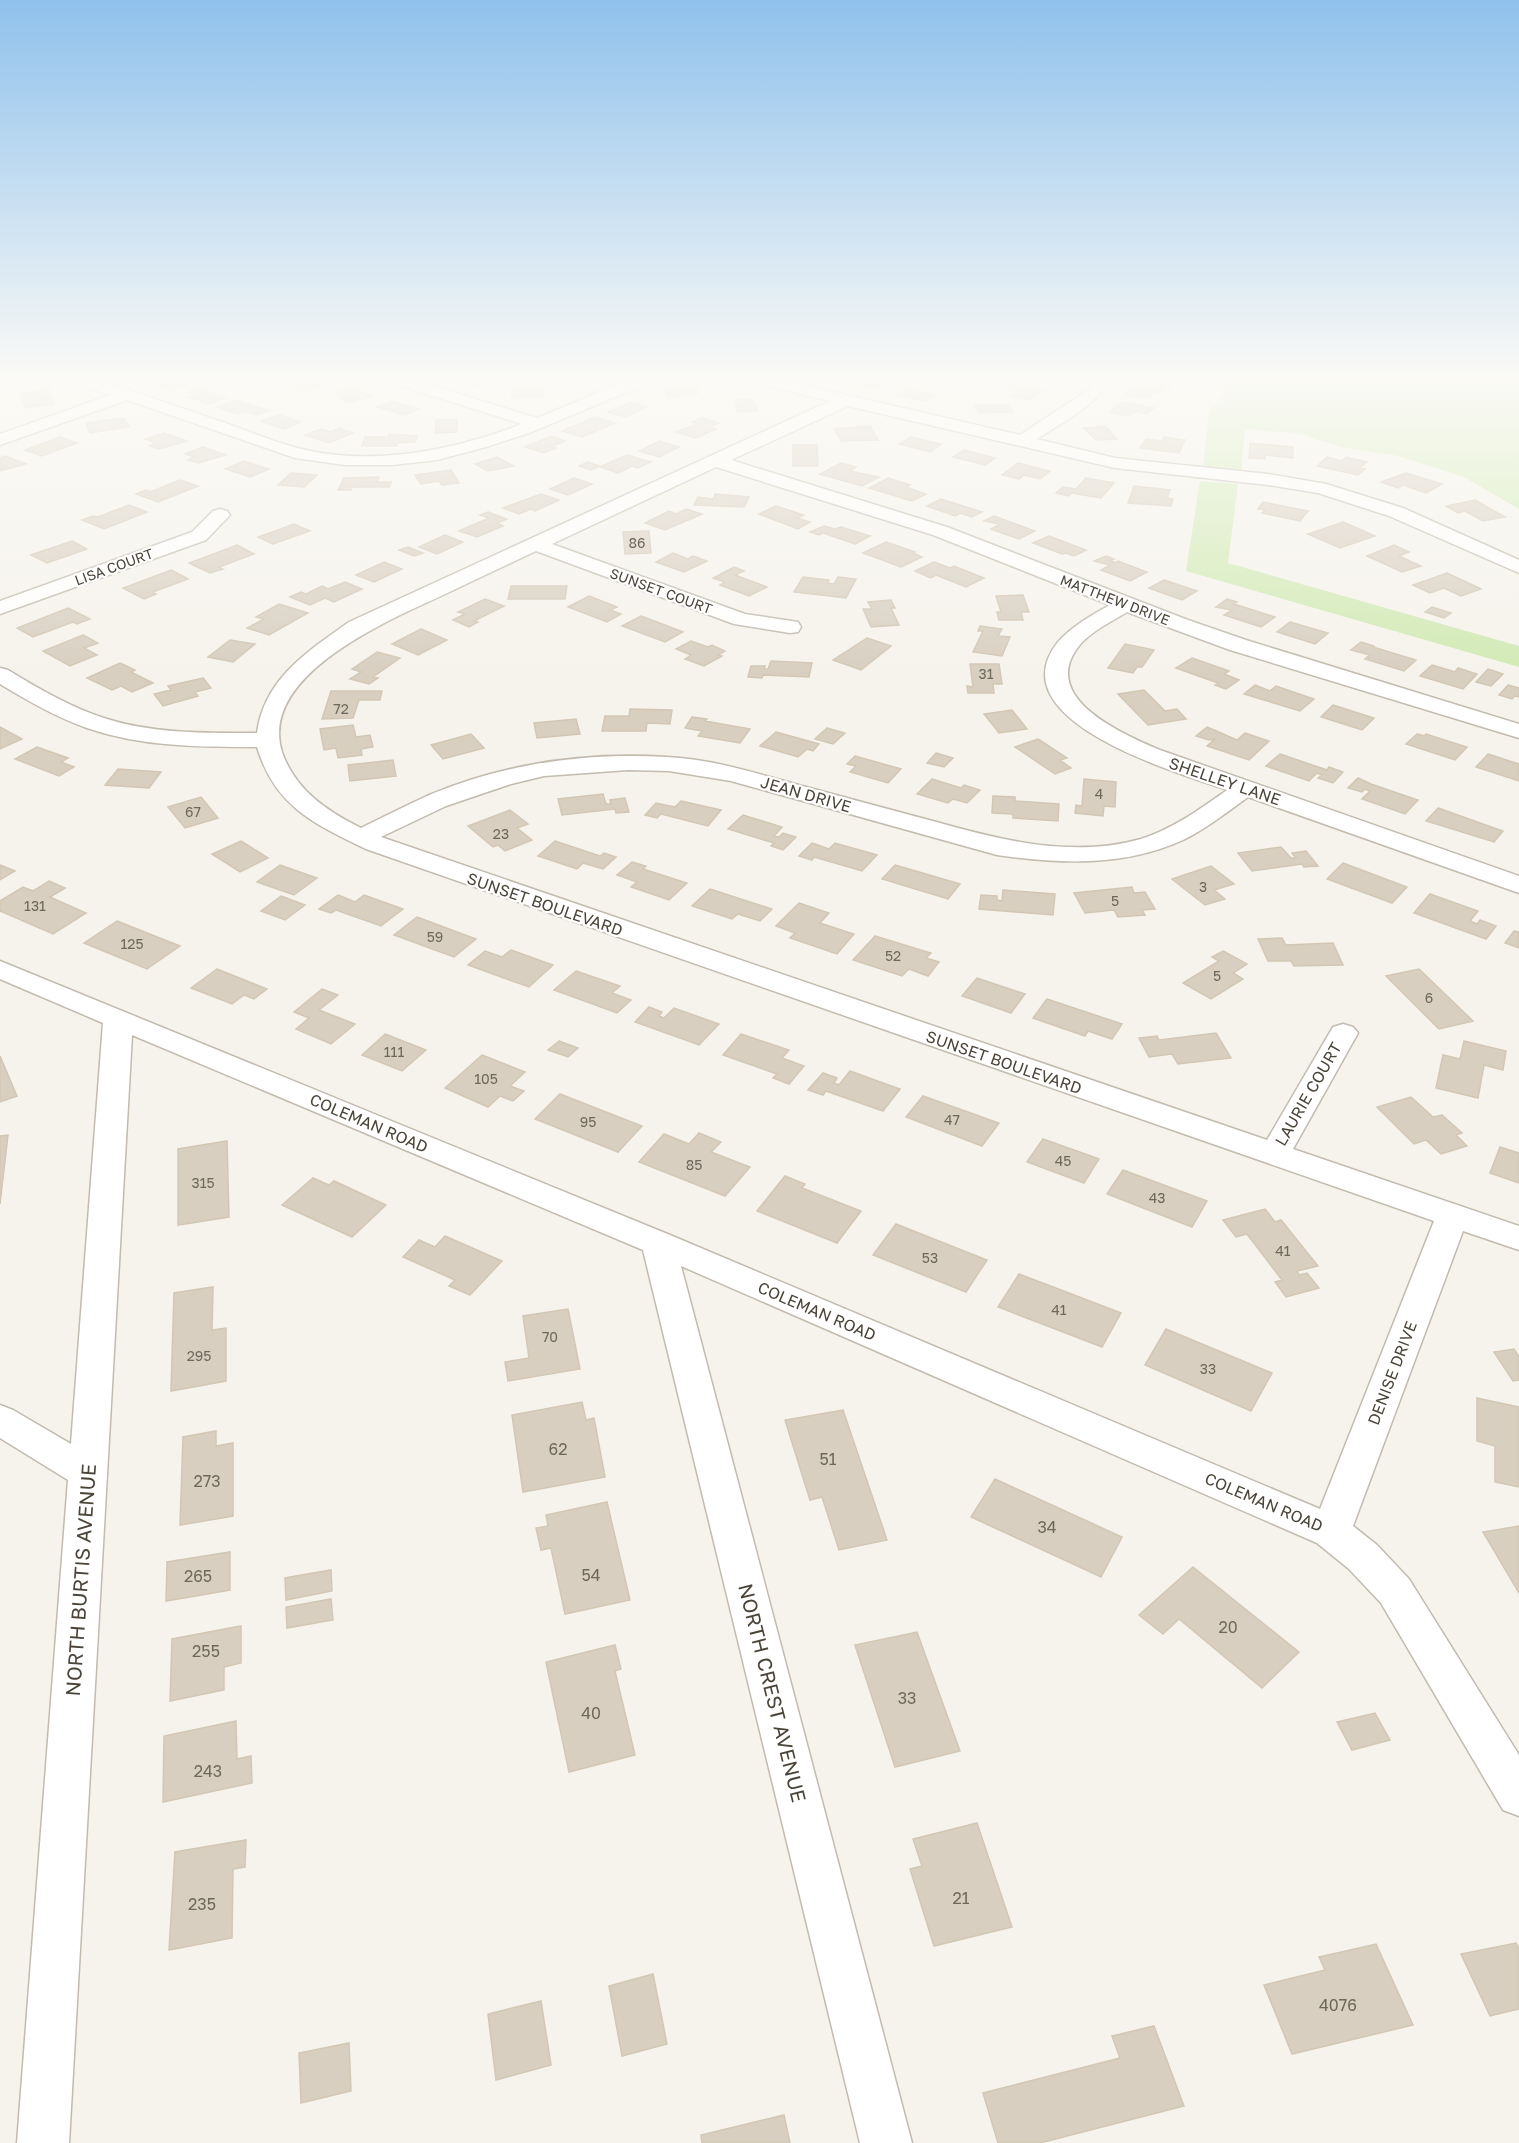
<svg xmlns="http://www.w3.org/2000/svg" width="1519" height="2143" font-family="'Golos Text',sans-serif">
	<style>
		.green { fill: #d2eab5 }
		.building { fill: #d8cfc1; stroke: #d3c7b4; stroke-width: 1.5 }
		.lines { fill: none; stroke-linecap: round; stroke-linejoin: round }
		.minor-casing { stroke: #c2bbae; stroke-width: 3 }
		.minor { fill: #fff; fill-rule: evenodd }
		.labels { text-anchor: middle; stroke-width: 4.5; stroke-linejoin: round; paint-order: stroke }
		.number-label { font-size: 14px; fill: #6e675b }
		.far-street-label { font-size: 14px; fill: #4b4439; stroke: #fff }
		.street-label { font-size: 16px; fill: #4b4439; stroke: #fff }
		.near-number-label { font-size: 16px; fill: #6e675b }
		.near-street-label { font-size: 20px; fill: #4b4439; stroke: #fff }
	</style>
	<rect width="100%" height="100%" fill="#f6f3ec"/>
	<path class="green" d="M1226,375H1519V509L1464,477L1398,456L1340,447L1301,434L1245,429L1241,472L1203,469L1209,412L1224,394Z
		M1200,481L1238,484L1228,563L1519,646V667L1186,571Z"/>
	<path class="building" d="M4,375L18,380L0,386V376Z
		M170,375L187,376L175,380L187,384L170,390L149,382Z
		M309,375L332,382L307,391L294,387L304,384L294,381Z
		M469,375L493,382L479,387L455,380Z
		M1036,375H1059L1052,384L1031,382Z
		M858,377L885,384L874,389L847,383Z
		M1156,382L1174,384L1172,389L1154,387Z
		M1014,384L1044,391L1029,400L1010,396L1017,391L1006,389Z
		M696,385L699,393L668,398L664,387Z
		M1133,385L1164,389L1161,393L1153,392L1148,398L1125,395Z
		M201,387L207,389L204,390L226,398L209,404L189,397L200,393L187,392Z
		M350,388L372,395L351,403L339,399L345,397L335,394Z
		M543,388L544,396L512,398V389Z
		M907,388L936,395L925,401L896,395Z
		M49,389L54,404L25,408L20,393Z
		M753,399L758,411L738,412L734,400Z
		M236,400L260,408L271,410L256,415L246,411L238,414L217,407Z
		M392,401L419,409L404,415L377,407Z
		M631,402L647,407L625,417L608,412Z
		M1122,402L1154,408L1147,414L1136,411L1129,416L1109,412Z
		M974,405H1008L1013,412L979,413Z
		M279,415L301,422L284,429L261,421Z
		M595,417L615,423L582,437L562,431Z
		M124,418L129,427L90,433L86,423Z
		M702,418L719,423L710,427L716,429L696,438L675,432L698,424L692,422Z
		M436,420H457V432L435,433Z
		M870,426L878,440L841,441L834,429Z
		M1105,426L1117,439L1096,440L1084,428Z
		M339,428L353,433L329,443L305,435L321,429L331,432Z
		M164,433L187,441L159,449L149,446L156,443L145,439Z
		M389,434L417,436L415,442L397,443V446H362L365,437H389Z
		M551,436L565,441L551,447L556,448L544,453L525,447Z
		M60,437L77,443L42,456L25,450Z
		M911,437L941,444L930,452L899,444Z
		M1164,437L1185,440L1179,453L1140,448L1146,439L1162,441Z
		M659,441L679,447L659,457L639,451Z
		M1250,443L1293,447V458L1265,455V459L1249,458Z
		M793,445H817L818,466H793Z
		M203,447L226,455L198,463L188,460L195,457L185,454Z
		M964,450L995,458L985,465L953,457Z
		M627,455L651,462L638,468L632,466L618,473L600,467Z
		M5,456L26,464L0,471V458Z
		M497,457L514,466L488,471L475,464Z
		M1327,457L1342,461L1346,457L1367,462L1360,468L1365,469L1358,475L1317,466Z
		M244,461L269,469L250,477L225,469Z
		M588,462L600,466L591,470L579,466Z
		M841,463L856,467L850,471L879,477L862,486L820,474Z
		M1018,463L1050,471L1040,479L1024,475L1019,479L1002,475Z
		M451,470L459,483L442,485L439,481L421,484L415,475Z
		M291,473L317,475L304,487L278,485Z
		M1406,473L1442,484L1426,493L1403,485L1398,488L1381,482Z
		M379,477L377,482H391L389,487H352L351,490H338L344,478Z
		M574,478L592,484L568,495L550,489Z
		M888,478L910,485L906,487L926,494L912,501L869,488Z
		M1086,478L1114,483L1101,498L1071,493L1069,496L1056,493L1063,487L1076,489Z
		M180,480L198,486L158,502L136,494L146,490L150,492Z
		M1134,486L1170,490L1167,498L1173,499L1171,506L1128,503Z
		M541,494L559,500L535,511L531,509L519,514L503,508Z
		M715,494L749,497L744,507L694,505L698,497L713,499Z
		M941,499L982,512L972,517L960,513L955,516L927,506Z
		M1475,500L1505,517L1483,521L1465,511L1458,513L1446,506Z
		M1263,502L1308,511L1300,521L1262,513L1265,510L1258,509Z
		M129,505L147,512L104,529L82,520L93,516L98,517Z
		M776,506L804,515L797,518L810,522L798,529L759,514Z
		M686,509L702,514L665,530L645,523L669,511L676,514Z
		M488,512L507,519L497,523L503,526L477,537L459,531L489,518L480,515Z
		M994,516L1035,531L1019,539L991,529L1000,524L984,521Z
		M1343,522L1375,536L1340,548L1308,534Z
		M294,524L310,531L273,544L258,537Z
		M824,526L835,529L841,527L870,536L855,544L823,533L819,535L810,532Z
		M649,531L651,553L625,554L623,532Z
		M445,535L463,542L437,554L419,547Z
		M1049,536L1086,550L1074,556L1066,553L1062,554L1033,543Z
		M72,541L87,549L47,563L31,555Z
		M886,542L915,552L913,553L922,557L901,567L863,553Z
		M237,545L254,554L219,567L223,569L210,573L189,563Z
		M1394,545L1409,552L1399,556L1421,566L1402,572L1367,556Z
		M408,547L423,553L414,556L399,550Z
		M673,553L688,559L693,556L707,561L684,572L656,562Z
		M1106,556L1114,559L1110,560L1115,563L1118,561L1147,572L1130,581L1101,570L1110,565L1094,561Z
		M384,562L402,569L374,582L356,575Z
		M934,562L950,568L954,566L984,578L966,587L936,575L931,578L915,571Z
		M734,567L744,571L735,575L767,587L749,596L720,585L725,582L713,578Z
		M171,570L188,579L153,592L156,594L144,599L123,588Z
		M1447,573L1481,589L1461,596L1444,588L1430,593L1413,585Z
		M803,577L829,580L827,583L834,584L838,577L856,579L846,598L794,592Z
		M1164,580L1197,591L1182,600L1149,588Z
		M345,582L362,589L334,602L325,598L310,605L290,597L301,592L306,594L322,586L328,589Z
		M511,586H567L565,599H508Z
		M1023,595L1029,612H1021L1023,620H999L997,612H1001L996,596Z
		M589,596L617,607L610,610L621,614L607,622L568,607Z
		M485,599L504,606L474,621L478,622L469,627L453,620L465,614L458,612Z
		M1227,599L1237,602L1234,604L1275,617L1261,627L1224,615L1232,610L1216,607Z
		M891,600L895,608H891L899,625L871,627L863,609H872L868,602Z
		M279,604L308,613L269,635L247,628L264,619L256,617Z
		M1432,607L1451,613L1444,618L1425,612Z
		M68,608L90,619L77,624L73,622L33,637L17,628Z
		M641,616L683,632L665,642L622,626Z
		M1290,622L1328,633L1315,644L1277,632Z
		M980,626L1002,629L998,636L1010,637L1002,656L973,652L983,631H978Z
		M421,629L447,640L418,655L392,644Z
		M83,635L98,643L84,648L97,655L70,666L43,651Z
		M867,638L891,646L861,670L833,660Z
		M230,640L255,644L233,662L208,657Z
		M691,641L708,647L712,645L725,651L718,655L722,656L704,666L685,659L691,655L676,649Z
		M1361,642L1374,646L1373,647L1416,660L1404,671L1365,659L1370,655L1351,650Z
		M1125,644L1154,650L1142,667H1137L1133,673L1108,668Z
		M377,652L400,658L373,677L378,678L369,684L350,679L361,672L352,669Z
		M1192,658L1229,671L1224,674L1239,680L1226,689L1215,685L1218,683L1176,668Z
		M771,661L812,663L809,677L763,675L762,678L748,677L751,666H765L764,669H768Z
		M120,663L135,670L131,672L153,683L132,692L121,686L112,690L87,678Z
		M970,664H999L1002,684H993L994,693H968L967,686L973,687Z
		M1432,665L1455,672L1458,668L1477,674L1463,689L1420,676Z
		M1488,669L1503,674L1491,686L1476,682Z
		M203,678L211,688L195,692L198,696L163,706L154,694L171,690L168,686Z
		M1255,685L1270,691L1276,686L1314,699L1300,711L1244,694Z
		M1508,685L1519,688V697L1515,696L1512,699L1499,695Z
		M1144,690L1165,711L1177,709L1186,719L1148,725L1118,694Z
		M331,691H382L380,700H359L353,718L322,719Z
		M1333,705L1374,718L1362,730L1321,717Z
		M630,709L672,710L670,724L647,723L646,731H602L605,716H629Z
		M1012,710L1027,729L999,733L984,714Z
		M692,717L707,719L705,721L750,729L740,743L698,736L702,731L685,728Z
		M576,719L580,734L537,738L534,723Z
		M353,725L356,737L370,735L373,747L361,749L362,755L338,758L336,748L324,750L320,729Z
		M0,727L22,739L0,749Z
		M1207,727L1237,740L1245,733L1269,741L1249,760L1207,746L1215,739L1209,740L1196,736Z
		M827,728L845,733L833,744L815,739Z
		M776,732L819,744L813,751L807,749L798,757L760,746Z
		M471,734L484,748L443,759L431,745Z
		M1417,734L1424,736L1426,734L1467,747L1455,760L1406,744Z
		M1038,739L1067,758L1060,760L1071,768L1055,774L1015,747Z
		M37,747L68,758L61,762L74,767L59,776L15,759Z
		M936,753L953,758L944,767L927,763Z
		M1280,754L1327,770L1329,767L1343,772L1333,783L1318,778L1322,775L1317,773L1309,781L1266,766Z
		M1488,754L1519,764V781L1476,767Z
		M855,756L901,769L888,783L850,772L856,766L847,764Z
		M393,760L396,776L350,781L348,765Z
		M118,769L161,772L149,788L105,785Z
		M1358,778L1371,784L1418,800L1405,814L1362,799L1370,791L1365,789L1362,792L1348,788Z
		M932,779L961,788L964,785L980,790L967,803L953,799L948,803L917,794Z
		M1084,779L1116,782L1115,807L1104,806L1103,816L1075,813L1076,805L1082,806Z
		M603,794L606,804H611L610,800L625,798L629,812L616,813L615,809L562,815L558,799Z
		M993,796L1015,797V801L1059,804L1058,821L1013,818V814L992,813Z
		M201,797L218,818L185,828L168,807Z
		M681,801L721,810L708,826L661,814L657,818L645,815L656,803L675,807Z
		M1438,808L1503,831L1494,842L1426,821Z
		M510,810L528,824L517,828L532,840L505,851L498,845L493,847L468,826Z
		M743,815L782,827L774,836L779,837L783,833L796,837L783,850L771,846L774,843L728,829Z
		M241,841L268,858L240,872L212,854Z
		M555,841L600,856L604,853L616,857L603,869L583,863L577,869L538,856Z
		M812,843L829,849L835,843L877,855L862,871L814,857L812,860L799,856Z
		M1281,847L1291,858H1296L1292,853L1306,851L1318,866L1304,867L1302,864L1252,871L1238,853Z
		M632,862L646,866L643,869L687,883L669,900L631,887L637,882L617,875Z
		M1343,863L1407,887L1392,903L1327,879Z
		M0,865L15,871L0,880Z
		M280,865L317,878L294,895L257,882Z
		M895,865L960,884L948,899L882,879Z
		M1211,866L1234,884L1214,890L1225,899L1205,905L1172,879Z
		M49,881L65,888L50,897L86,913L53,934L0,911V901L23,887L33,891Z
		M1132,887L1134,893L1145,892L1155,909L1142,910L1145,915L1118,917L1114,910L1085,913L1074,893Z
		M710,889L772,909L760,921L738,914L732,919L692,906Z
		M1003,890L1055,894L1053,915L979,909L981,895L997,896V900L1002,901Z
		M1430,894L1478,911L1470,921L1477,924L1480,920L1496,926L1486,939L1414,913Z
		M338,895L355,902L364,895L403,909L381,926L336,910L331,913L319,909Z
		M281,896L305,905L285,920L261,911Z
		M799,903L829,913L820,923L854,934L837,954L790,938L795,933L776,926Z
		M417,917L476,939L454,957L394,935Z
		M117,921L180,946L147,969L84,943Z
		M1514,931L1519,932V948L1505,943Z
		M875,936L931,953L926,958L939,962L928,976L909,969L902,976L853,960Z
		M1282,938L1286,945L1333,943L1343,965L1294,966L1291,961H1268L1258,939Z
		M511,950L553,965L529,987L468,965L485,951L502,957Z
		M1223,951L1247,964L1233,973L1243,979L1211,999L1183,983L1219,961L1212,957Z
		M217,969L267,989L254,999L244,995L232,1004L191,988Z
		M1419,969L1473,1021L1439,1029L1386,976Z
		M576,971L620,986L612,993L631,1000L617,1013L554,990Z
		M977,978L1025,994L1011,1013L962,996Z
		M322,989L338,995L319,1010L355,1024L331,1044L296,1029L309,1018L294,1012Z
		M1047,999L1122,1024L1112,1039L1088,1031L1085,1036L1033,1018Z
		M649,1007L662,1012L659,1016L664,1018L674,1008L719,1024L699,1045L635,1022Z
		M1216,1033L1231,1058L1178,1064L1172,1054L1149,1057L1139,1038L1157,1036L1159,1040Z
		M385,1034L426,1050L402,1071L362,1055Z
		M741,1034L789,1050L782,1058L804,1066L789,1084L773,1078L777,1074L723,1055Z
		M559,1041L578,1048L568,1057L548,1050Z
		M1464,1041L1506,1051L1503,1070L1484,1065L1478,1098L1436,1088L1443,1055L1460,1059Z
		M482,1055L525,1072L510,1086L524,1091L513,1101L500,1096L488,1107L445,1088Z
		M0,1056L17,1096L0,1102Z
		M850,1071L900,1089L883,1111L826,1091L823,1095L808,1090L823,1073L837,1078L834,1083L839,1085Z
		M560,1094L642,1126L618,1152L535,1119Z
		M923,1096L999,1123L982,1146L906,1117Z
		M1411,1097L1433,1117L1442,1115L1462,1133L1456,1135L1467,1146L1441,1154L1426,1140L1414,1144L1377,1107Z
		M699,1133L721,1142L711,1152L750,1167L725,1196L639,1162L664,1134L689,1144Z
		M8,1135L0,1204V1136Z
		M1043,1139L1099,1159L1084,1183L1027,1162Z
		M227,1141L229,1217L178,1225V1149Z
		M1500,1147L1519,1153V1183L1490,1173Z
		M1123,1170L1207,1201L1192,1227L1107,1194Z
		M785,1176L805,1184L802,1188L861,1211L837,1243L757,1211Z
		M313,1178L329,1185L334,1181L386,1205L352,1237L282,1205Z
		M1265,1209L1275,1222L1281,1220L1318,1266L1297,1271L1299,1275L1307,1273L1319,1288L1286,1297L1275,1282L1282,1280L1247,1234L1236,1237L1223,1220Z
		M896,1224L987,1260L966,1292L873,1255Z
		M445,1236L502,1261L470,1295L449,1286L455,1280L403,1257L419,1240L435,1247Z
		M1019,1274L1121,1313L1102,1347L998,1307Z
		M213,1287L212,1330L226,1328V1381L171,1391L174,1293Z
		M568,1309L580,1369L508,1381L505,1362L529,1358L523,1316Z
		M1166,1329L1272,1373L1251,1411L1145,1365Z
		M1514,1349L1519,1357V1380L1513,1381L1494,1352Z
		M1477,1398L1519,1407V1487L1495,1482V1446L1477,1441Z
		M582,1402L586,1420L594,1418L605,1477L523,1492L512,1415Z
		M843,1410L887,1540L839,1550L822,1497L810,1500L785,1420Z
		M216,1431V1446L233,1443V1516L180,1525L183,1437Z
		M995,1479L1122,1537L1101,1577L971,1517Z
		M607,1502L630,1600L565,1614L551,1548L541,1550L536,1528L548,1526L546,1515Z
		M1519,1526V1593L1483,1532Z
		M230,1552V1590L166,1601L167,1562Z
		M1193,1567L1299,1652L1262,1688L1179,1619L1163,1634L1139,1615Z
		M331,1570L332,1591L286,1600L285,1578Z
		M331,1599L333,1620L287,1628L286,1607Z
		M241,1626V1663L224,1667V1690L170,1701L172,1639Z
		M917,1632L960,1751L895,1767L855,1645Z
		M615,1645L621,1669L615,1671L635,1755L569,1772L546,1662Z
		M1375,1713L1390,1740L1352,1750L1337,1722Z
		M236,1721L237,1759L251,1756L252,1783L163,1802L164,1736Z
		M977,1823L1012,1927L934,1946L910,1869L922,1866L913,1839Z
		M246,1840L245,1867L233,1869L232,1938L169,1950L175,1852Z
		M1516,1943L1519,1949V2009L1490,2016L1461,1954Z
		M1376,1944L1413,2025L1292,2054L1264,1985L1325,1970L1319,1957Z
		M653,1974L667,2044L622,2056L609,1986Z
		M541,2001L551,2065L496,2080L488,2014Z
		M1154,2026L1184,2106L1040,2143H998L983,2093L1120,2058L1112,2036Z
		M349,2043L351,2091L301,2103L299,2053Z
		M784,2115L790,2143H702L701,2135Z"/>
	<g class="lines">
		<defs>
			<path id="minor" d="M61,375H85C133,391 180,408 228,424C251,432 274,442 297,448C370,467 453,451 522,424L375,378L373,375H398L537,418L640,375H662L660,378L529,433L486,447L437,460L392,465H345L295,458L127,400L0,445V434L110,395L63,378Z
				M731,375H760L1020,435L1082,394L1090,387L1095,375H1111C1098,406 1064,421 1037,439L1115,458L1268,474L1326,484L1403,508L1519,560V573L1389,516L1318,493L1268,485L1115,468L848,406L731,460L947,527L1188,620L1246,640L1519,724V738L1230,650L1127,612C1111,622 1087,633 1076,650C1042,700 1125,735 1160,750L1519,876V893L1248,797C1227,812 1206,829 1183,840C1124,867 1060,864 997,855L731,781L669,771L628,770L544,776L511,784L446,806L381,837L1267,1140L1333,1027L1343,1024L1353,1027L1358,1033L1293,1149L1519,1226V1250L1463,1231L1353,1526L1377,1545L1409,1579L1519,1755V1816L1503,1810L1381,1603L1349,1569L1317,1543L681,1266L912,2143H860L643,1250L132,1035L69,2143H17L68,1480L0,1438V1405L13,1410L71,1444L103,1023L0,979V961L670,1235L1320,1509L1434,1221L366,849C315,824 275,807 257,747C200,747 142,747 87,728C56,717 28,701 0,684V668L8,670C39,689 72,708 107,719C155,734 208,733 257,733C264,679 308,651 349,622L830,401L733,378ZM716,467L933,535L1110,605C1092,615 1072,626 1058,642C995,721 1180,773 1227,790C1200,809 1173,829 1141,839C1074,858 1004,841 940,823C891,810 843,797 795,784C753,772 710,759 667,757C585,752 502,764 427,796C405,806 383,817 361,828C327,811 295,790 282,752C258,675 389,620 441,596C473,581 504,566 536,551L734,624L790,633L798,632L801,627L798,622L745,614L552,544Z
				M220,509L227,511L230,515L206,540L0,614V601L192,532L213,511Z"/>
		</defs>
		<use href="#minor" class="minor-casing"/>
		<use href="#minor" class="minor"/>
	</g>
	<linearGradient id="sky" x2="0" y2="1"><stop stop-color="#8fc1ec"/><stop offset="0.56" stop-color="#fbfaf6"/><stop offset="1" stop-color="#fbfaf6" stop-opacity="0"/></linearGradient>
	<rect width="1519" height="675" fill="url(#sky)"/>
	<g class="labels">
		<g class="number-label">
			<text x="637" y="548">86</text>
			<text x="986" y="679">31</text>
			<text x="341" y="714">72</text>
			<text x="1099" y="799">4</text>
			<text x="193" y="817">67</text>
			<text x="501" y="839">23</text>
			<text x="1203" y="892">3</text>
			<text x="1115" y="906">5</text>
			<text x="35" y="911">131</text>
			<text x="435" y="942">59</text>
			<text x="132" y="949">125</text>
			<text x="893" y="961">52</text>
			<text x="1217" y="981">5</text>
			<text x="1429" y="1003">6</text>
			<text x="394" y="1057">111</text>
			<text x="486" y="1084">105</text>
			<text x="952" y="1125">47</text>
			<text x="588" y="1127">95</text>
			<text x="1063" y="1166">45</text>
			<text x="694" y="1170">85</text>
			<text x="203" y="1188">315</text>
			<text x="1157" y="1203">43</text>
			<text x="1283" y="1256">41</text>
			<text x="930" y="1263">53</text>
			<text x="1059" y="1315">41</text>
			<text x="550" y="1342">70</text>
			<text x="199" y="1361">295</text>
			<text x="1208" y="1374">33</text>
		</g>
		<g class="far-street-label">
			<text transform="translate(114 567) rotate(-20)" y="5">LISA COURT</text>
			<text transform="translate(661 591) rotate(20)" y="5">SUNSET COURT</text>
			<text transform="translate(1115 600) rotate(21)" y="5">MATTHEW DRIVE</text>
		</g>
		<g class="street-label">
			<text transform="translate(1225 781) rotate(19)" y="6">SHELLEY LANE</text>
			<text transform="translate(806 794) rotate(16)" y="6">JEAN DRIVE</text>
			<text transform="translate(545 904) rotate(19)" y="6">SUNSET BOULEVARD</text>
			<text transform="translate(1004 1062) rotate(19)" y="6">SUNSET BOULEVARD</text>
			<text transform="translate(1308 1094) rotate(-60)" y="6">LAURIE COURT</text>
			<text transform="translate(369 1123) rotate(23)" y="6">COLEMAN ROAD</text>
			<text transform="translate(817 1311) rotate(23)" y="6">COLEMAN ROAD</text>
			<text transform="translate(1392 1373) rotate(-69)" y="6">DENISE DRIVE</text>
			<text transform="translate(1264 1502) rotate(23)" y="6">COLEMAN ROAD</text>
		</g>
		<g class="near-number-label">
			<text x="558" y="1455">62</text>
			<text x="828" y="1465">51</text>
			<text x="207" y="1487">273</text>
			<text x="1047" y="1533">34</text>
			<text x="591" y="1581">54</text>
			<text x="198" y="1582">265</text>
			<text x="1228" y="1633">20</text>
			<text x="206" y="1657">255</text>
			<text x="907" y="1704">33</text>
			<text x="591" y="1719">40</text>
			<text x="208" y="1777">243</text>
			<text x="961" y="1904">21</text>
			<text x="202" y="1910">235</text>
			<text x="1338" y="2011">4076</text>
		</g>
		<g class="near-street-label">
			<text transform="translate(81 1580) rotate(-86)" y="7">NORTH BURTIS AVENUE</text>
			<text transform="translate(772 1693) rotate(76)" y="7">NORTH CREST AVENUE</text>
		</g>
	</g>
</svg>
